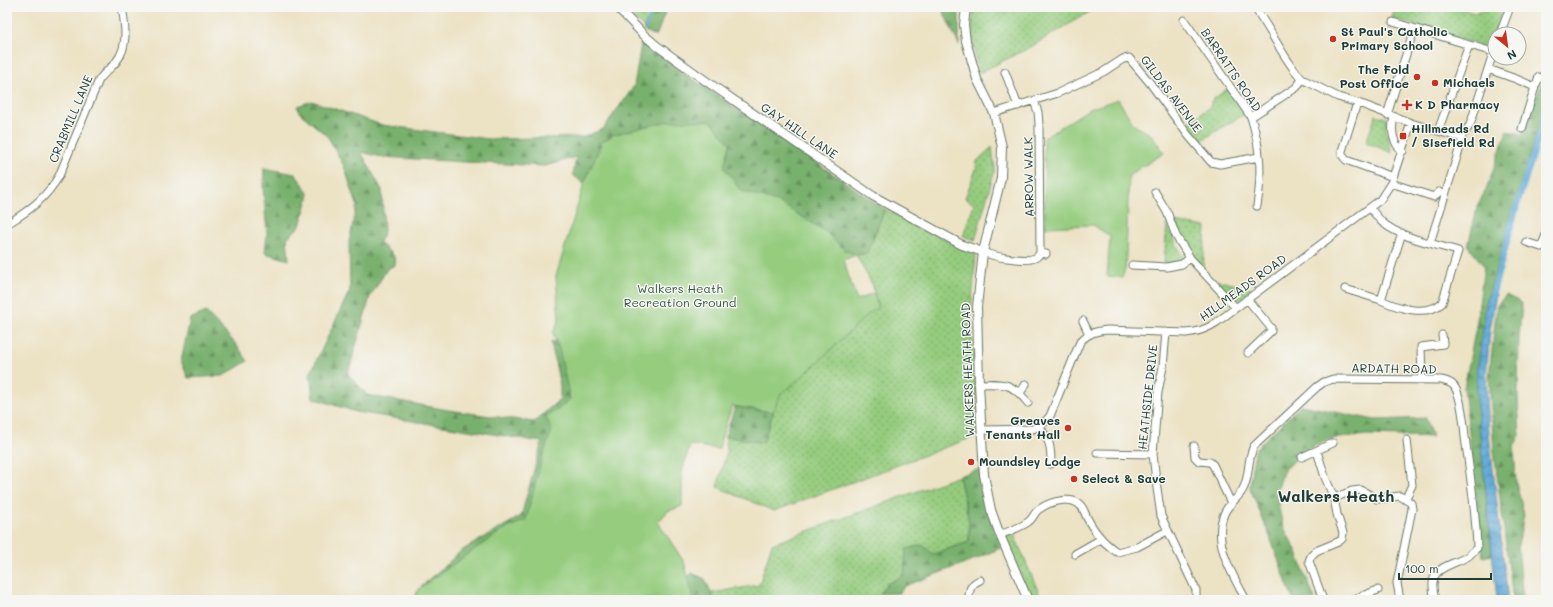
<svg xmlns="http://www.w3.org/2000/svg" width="1553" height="607" font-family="Mali,sans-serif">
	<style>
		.grass { fill: url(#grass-dots); stroke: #5a8459 }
		.forest { fill: url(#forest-firs); stroke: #4c7650 }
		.park { fill: #95cc7e; stroke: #5a8459 }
		.water { fill: url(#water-waves); stroke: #407386 }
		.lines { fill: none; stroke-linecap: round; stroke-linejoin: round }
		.stream { stroke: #61a9d8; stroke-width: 2 }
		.canal { stroke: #61a9d8; stroke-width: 6 }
		.minor-casing { stroke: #677766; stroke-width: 9 }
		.tertiary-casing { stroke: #677766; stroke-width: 10 }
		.minor { stroke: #fff; stroke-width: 7 }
		.tertiary { stroke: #fff; stroke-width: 8 }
		.poi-dot { fill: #c8321e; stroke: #f6f6f2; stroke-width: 1.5 }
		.labels { text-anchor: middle; stroke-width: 3; stroke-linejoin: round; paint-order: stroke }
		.poi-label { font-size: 12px; font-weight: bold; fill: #1f3d34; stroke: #f6f6f2; text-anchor: start }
		.street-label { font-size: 12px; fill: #1f3d34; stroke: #f6f6f2 }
		.park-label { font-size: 12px; fill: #375a43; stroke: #f6f6f2 }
		.district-label { font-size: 16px; font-weight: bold; fill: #1f3d34; stroke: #f6f6f2 }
	</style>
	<defs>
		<pattern id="grass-dots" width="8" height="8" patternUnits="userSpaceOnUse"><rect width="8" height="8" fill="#95cc7e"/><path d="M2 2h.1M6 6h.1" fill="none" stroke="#79a768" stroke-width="1.8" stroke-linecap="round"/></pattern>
		<pattern id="forest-firs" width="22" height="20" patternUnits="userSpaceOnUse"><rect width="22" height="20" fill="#78b06d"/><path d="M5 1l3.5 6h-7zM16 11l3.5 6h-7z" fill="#62905a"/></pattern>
		<pattern id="water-waves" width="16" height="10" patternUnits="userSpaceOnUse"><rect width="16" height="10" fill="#61a9d8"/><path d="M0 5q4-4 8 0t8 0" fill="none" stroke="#4f8bb0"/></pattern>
	</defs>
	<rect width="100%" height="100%" fill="#f6f6f2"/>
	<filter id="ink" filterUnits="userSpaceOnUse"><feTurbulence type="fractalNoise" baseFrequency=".025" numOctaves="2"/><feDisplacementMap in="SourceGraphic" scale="8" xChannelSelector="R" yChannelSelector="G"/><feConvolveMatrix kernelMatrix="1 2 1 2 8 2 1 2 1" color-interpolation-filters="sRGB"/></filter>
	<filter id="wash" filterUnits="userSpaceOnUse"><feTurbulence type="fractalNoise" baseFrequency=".012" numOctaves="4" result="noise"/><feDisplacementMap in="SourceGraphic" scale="16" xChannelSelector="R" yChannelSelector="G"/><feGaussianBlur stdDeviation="0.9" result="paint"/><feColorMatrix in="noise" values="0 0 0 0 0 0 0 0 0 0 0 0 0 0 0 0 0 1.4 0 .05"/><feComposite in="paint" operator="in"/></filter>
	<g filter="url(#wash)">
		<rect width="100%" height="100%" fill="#ece2c4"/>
		<path class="grass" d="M622,7H654L645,29Z
			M974,7H1090L1091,11L1029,48L979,73C973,49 970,32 974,7Z
			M1395,7H1455L1475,13L1486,10L1487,7H1503L1489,48L1392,18Z
			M1227,89L1244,114L1199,142L1185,125L1211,106V101Z
			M1376,115L1386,118L1387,120C1383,134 1390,139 1392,153L1366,142Z
			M992,147L995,169L975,240L963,236L974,204L965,198L976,169L977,161Z
			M885,209L976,255L971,312L979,435L774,511L717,487L727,451L725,436L763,442L779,395L814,366L865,317L878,307L872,284L856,255L867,253Z
			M1174,222L1206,227L1203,268L1192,254Z
			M1167,224L1184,260L1181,262L1164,263Z
			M1216,280L1253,289C1249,292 1245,297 1240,299C1230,303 1221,286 1216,280Z
			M959,476L969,521V542L933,554L904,575L887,584L880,594L870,600H714L712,593L759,585L772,544Z
			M1013,532L1042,600H1031L1004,535Z"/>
		<path class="forest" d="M654,7H667L656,37L643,30Z
			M941,7H959V45Z
			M642,38L687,75L885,209L867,253L856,255L844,250L826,232L780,203L741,191L724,167L730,144L584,184L573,175L576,157L545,166L464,162L382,157L361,152L382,190L384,232L379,242L394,256L395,265L387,269L370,297L348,374L367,395L448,410L534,422L560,399V386L551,342L565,338L575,391L542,511L430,600H412L421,587L461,551L521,516L542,442L356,412L313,398L310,374L350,290L349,242L357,205L344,166L328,137L300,113L297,106L312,101L382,125L489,139L583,137L603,129L634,86Z
			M1546,69V102L1518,194L1486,304L1484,327L1477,405L1492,555L1483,557L1464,388L1476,327L1484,266L1468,246L1478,204L1486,190L1507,131L1524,134Z
			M264,168L295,174L303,184L309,195L300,226L287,238L289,260L265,253L267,234L263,188Z
			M1506,295L1522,303L1519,338L1518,398L1520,435L1514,446L1516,482L1524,515L1518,545L1523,600H1513L1494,451L1489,377L1497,305Z
			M206,312L235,343L248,361L223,376L188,378L181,361L190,319Z
			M1301,405L1375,420L1426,418L1432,437L1367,435L1330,439L1304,451L1283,472L1276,495L1283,526L1296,550L1315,600H1293L1268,532L1250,488L1252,468L1256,448Z
			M735,407L773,412L763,443L725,436Z
			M980,469L981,492L1001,548L968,562L905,586L899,593L880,594L887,584L904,575L906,549L923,545L933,554L969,542V521L959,476Z
			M692,573L705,579L714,600H684L683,582Z"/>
		<path class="park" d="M1118,99L1134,125L1152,135L1164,153L1129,175L1126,256L1125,270L1122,278L1107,276L1110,236L1093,225L1045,227L1044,138L1089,109Z
			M669,121H711L730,144L724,167L741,191L780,203L826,232L844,250L856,255L843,260L857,300L874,293L878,307L865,317L814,366L780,395L773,412L732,406L721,439L719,449L690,445L682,472V506L668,511L658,522L684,562L694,600H412L421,587L481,545L503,530L526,520L542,458L552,431L546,416L559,409L570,399L559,348L553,333L559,320L556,276L584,184L602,142L613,135Z"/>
		<path class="water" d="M1489,293L1496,294L1490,331L1486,377L1489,434L1508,600H1497L1477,405V375L1486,304Z"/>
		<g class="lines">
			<path class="stream" d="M645,29L654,7"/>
			<path class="canal" d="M1491,300L1518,202L1546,115"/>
		</g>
	</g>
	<g filter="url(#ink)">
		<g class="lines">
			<defs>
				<path id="minor" d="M1254,7C1272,30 1282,58 1302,79
					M1184,20L1251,117C1261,149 1262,174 1257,206
					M1393,22L1493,52
					M1500,34L1510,7
					M1488,69L1516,79L1535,87L1522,129
					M1005,72L1018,106
					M1535,87L1539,77
					M1034,101L1038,112L1039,124L1040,253
					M1357,103L1342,151V155L1346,160L1393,177
					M994,113L1058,93L1103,72L1123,59L1129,58L1150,83L1188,135L1211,162L1220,164L1259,157
					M1387,115L1414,29
					M1251,117L1297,87L1302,79L1338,97L1364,105L1411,123L1458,137L1464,133L1470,125L1495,47
					M1394,117C1391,129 1392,144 1403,151
					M1438,131L1469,45
					M1391,183L1434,197L1439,192
					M1155,192L1167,212L1176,236L1190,258L1236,308
					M1370,208C1374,213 1378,218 1382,222C1400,238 1435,244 1458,251L1442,303C1426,317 1398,308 1381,300L1402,233
					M7,224C29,211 46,198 59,176L99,80C104,73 111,68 116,62C129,46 125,25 122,7
					M1526,242L1541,247L1546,235
					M1430,243L1462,141L1461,135
					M983,252C993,257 1026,262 1035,258C1038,257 1038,255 1040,253L1046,254
					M1132,265L1167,267L1182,264L1190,258
					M1345,289L1381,300
					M1247,299L1271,328V331L1248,353
					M1083,321L1089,334
					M1166,332L1163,367L1158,392L1153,454L1156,481L1161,516L1196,590V600
					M1422,380L1421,347L1443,344L1442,335
					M979,384C1004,383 1011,382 1028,403
					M1020,393L1026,384
					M1039,426C1050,441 1051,446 1051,464
					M983,430L1033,429L1045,422L1050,416L1080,342C1088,333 1096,331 1108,330L1186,333C1199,332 1207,329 1217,322L1380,200L1391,183L1411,123
					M1194,446L1195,457L1199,461L1210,462L1213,465L1231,503
					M1317,451L1325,477L1334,498L1337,514L1343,533L1342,539L1338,542L1316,551L1311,556L1309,561L1323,600
					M1097,453L1153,454
					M1302,457L1333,443
					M1334,498L1352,491L1361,490L1377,499L1400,496L1411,503L1412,509L1397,583L1400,600
					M1406,498L1412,485L1407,440
					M1000,535C1009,531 1020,528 1028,522C1033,519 1034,513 1038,510C1050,501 1077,493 1084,511C1091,528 1102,542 1117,552L1137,547L1167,531
					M1075,554L1101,539
					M969,600C969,590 970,584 980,580
					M1246,600C1233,575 1212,543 1224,514C1228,503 1240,498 1244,487C1250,474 1247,459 1254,446L1317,387L1324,382L1333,379L1441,380C1446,381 1451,382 1454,386C1461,395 1464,425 1465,437C1470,474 1476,511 1477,548C1473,551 1470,556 1465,558C1442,569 1427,568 1435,600
					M1351,600L1378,590"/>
				<path id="tertiary" d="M617,7L644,35L657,46L706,81L873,196L962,245L983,252
					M966,7L964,25L966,41L977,79L994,113L1002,147L1001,178L983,252L977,307L979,384L984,475L991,510L1000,535L1028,600"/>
			</defs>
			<use href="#minor" class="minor-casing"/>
			<use href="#tertiary" class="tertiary-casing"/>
			<use href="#minor" class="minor"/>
			<use href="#tertiary" class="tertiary"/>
		</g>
	</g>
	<g class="poi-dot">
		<circle cx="1333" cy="39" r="4"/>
		<circle cx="1417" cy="77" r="4"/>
		<circle cx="1435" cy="83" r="4"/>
		<path d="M1405 99h4v4h4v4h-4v4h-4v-4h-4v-4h4z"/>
		<rect x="1399" y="132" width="8" height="8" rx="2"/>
		<circle cx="1068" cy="428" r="4"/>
		<circle cx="971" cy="462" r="4"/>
		<circle cx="1074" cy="479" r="4"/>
	</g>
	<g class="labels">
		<g class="poi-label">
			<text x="1341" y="36">St Paul's Catholic<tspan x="1341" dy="14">Primary School</tspan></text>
			<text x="1409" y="74" text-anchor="end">The Fold<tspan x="1409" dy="14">Post Office</tspan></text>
			<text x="1443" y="87">Michaels</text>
			<text x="1415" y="109">K D Pharmacy</text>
			<text x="1411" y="133">Hillmeads Rd<tspan x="1411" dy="14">/ Sisefield Rd</tspan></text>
			<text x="1060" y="425" text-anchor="end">Greaves<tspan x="1060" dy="14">Tenants Hall</tspan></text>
			<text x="979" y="466">Moundsley Lodge</text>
			<text x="1082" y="483">Select &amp; Save</text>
		</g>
		<g class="street-label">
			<text transform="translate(1231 70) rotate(56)" y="4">BARRATTS ROAD</text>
			<text transform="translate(1171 94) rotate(53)" y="4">GILDAS AVENUE</text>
			<text transform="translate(71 119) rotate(-67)" y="4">CRABMILL LANE</text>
			<text transform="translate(799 131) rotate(34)" y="4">GAY HILL LANE</text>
			<text transform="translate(1029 177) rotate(-91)" y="4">ARROW WALK</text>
			<text transform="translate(1243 288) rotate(-36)" y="4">HILLMEADS ROAD</text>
			<text transform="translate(1394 369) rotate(1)" y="4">ARDATH ROAD</text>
			<text transform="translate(968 370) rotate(-92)" y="4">WALKERS HEATH ROAD</text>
			<text transform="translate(1148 397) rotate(-84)" y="4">HEATHSIDE DRIVE</text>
		</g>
		<g class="park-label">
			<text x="680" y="293">Walkers Heath<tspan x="680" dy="14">Recreation Ground</tspan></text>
		</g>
		<g class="district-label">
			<text x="1336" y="502">Walkers Heath</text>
		</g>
	</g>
	<rect width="1553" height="607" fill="none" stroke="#f6f6f2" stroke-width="24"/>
	<g transform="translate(1507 46) rotate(151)"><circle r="19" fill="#f6f6f2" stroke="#a0aca6"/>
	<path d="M0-3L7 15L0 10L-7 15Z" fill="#c8321e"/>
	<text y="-6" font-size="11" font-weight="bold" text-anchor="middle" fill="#1f3d34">N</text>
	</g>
	<path d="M1399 573v6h92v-6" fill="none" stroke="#1f3d34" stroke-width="2"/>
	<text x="1405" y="573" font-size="12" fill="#1f3d34" stroke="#f6f6f2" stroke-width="3" paint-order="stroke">100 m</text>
</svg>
